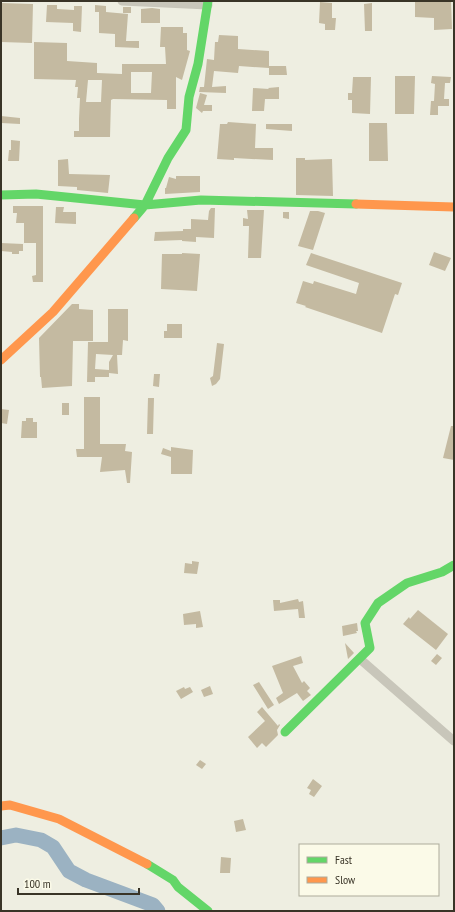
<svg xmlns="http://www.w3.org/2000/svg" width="455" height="912" font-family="'PT Sans Narrow',sans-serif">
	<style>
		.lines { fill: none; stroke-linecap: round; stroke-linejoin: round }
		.river { stroke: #9bb2c2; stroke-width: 15 }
		.building { fill: #c4baa1; fill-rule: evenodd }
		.path { stroke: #c1bfb2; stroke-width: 1.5; stroke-dasharray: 2 2; stroke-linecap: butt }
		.street { stroke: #c8c6ba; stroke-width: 9 }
		.fast { stroke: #63d668; stroke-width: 9 }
		.slow { stroke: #ff974d; stroke-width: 9 }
	</style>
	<rect width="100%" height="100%" fill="#eeeee1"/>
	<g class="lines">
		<path class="river" d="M1,838L16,835L41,840L53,847L69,871L86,880L153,905L158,911"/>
	</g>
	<path class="building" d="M415,1H451L452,29L434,30V18L415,17Z
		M320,2L332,3V18H336L335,30H325V24L319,23Z
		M1,3L33,4L32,43L1,42Z
		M372,3V31H365L364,4Z
		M47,5H57V9L74,10V6H82L81,32L73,31V23L46,22Z
		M95,5L106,6V12L128,14L126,41H139V48L115,47V34L99,33V12H95Z
		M123,7H131V13H123Z
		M152,8L160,9V23H141V9Z
		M161,27H183V33H187V50L190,51L182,80L176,77V109H167V100L113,99L111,100L110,137H74V131H79V119L80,98H77L78,87H75L76,80L34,79V42L67,43V61L97,63V73L122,74V64H166L165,47H160ZM131,72H152L151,93H131ZM88,80H102L101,102H86Z
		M219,35L238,36V49L269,51V68L239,66L238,73L214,71L212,87L226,86V93L199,92L200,87H204L207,59L214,60L215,42H218Z
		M269,66H286L287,75H269Z
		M395,76H415L414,114H395Z
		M432,76L451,77L450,83H445L444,99H449V106H438V115H430L431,101H434L435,84L431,83Z
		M353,77H371L370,114L352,113V100H348V93H352Z
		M279,87V99H265L264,111H252L253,88L269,89L268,88Z
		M200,93L207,95L204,105H212V111H203L202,113L196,108Z
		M1,116L20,118V124L1,123Z
		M228,122L256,124L255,148H273V160L234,158V160L217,159L220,124H227Z
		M369,123H387L388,161H369Z
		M266,124H292V131L266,129Z
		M11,140L20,141L19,161H8L9,150H11Z
		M296,158H305V160L332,159L333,196L296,195Z
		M68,159L69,174L110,175L108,193L77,190V187L58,186V160Z
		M176,176H200V192L165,194V188H166L169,177L176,179Z
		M13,206H43V282H33L32,276L36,275V243H24V223H16L17,213H13Z
		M56,207H64L63,212H76V224L55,223Z
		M211,208H215L214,238L196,237V242L182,241V240L154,241L155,232L183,231V229H191V219L208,220L209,211Z
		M247,210H264L261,258H248L249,226H243V218L248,219Z
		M310,211H318L325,213L313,250L298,246Z
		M283,212H289V219L283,218Z
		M1,243L23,244V251H19V254H12V252L1,251Z
		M434,252L451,258L445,271L429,265Z
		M182,253L200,254L197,291L161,289L162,254H182Z
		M311,253L402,283L398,295L395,294L382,333L305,307L306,306L296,303L303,281L313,284L314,281L356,294L359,283L306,265Z
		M72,304H79V309L93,310V341H73L72,386L42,388L41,377H40L39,338Z
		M108,309H128V341L123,340L122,355H117L118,374L109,373V362L113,355L96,354L95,369L109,370V377H95V382H87L88,342H108Z
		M167,324H182V338H164V331H167Z
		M217,343L224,344L220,379L216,384L212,386L210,378L213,376Z
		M154,374H160L159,387L153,386Z
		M84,397H100V444H126L125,451L132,452L130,483H127L125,470L100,472L102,457H77L76,449H84Z
		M148,398H154L153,434H147Z
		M62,403H69V415H62Z
		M1,409L9,410L7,424L1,423Z
		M26,418H33V422H37V438H21L22,421H26Z
		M451,426H454V460L443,458Z
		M171,447L193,450L192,474H171V457L161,454L163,448L171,451Z
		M192,561L199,562L197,574L184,573L185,563L192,564Z
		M298,599L299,602L303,601L305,618H299L298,609L274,611L273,600H280V603Z
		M418,610L448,634L436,650L403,624L409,617L410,619Z
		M200,611L203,627L196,628V624L184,625L183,614Z
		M357,623L358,631H356L357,633L343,636L342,626Z
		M345,643L354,653L348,659Z
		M437,654L442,658L436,665L431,661Z
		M301,656L303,663L293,666L302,683L304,681L310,688L307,691L311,695L303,701L297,693L279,704L276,698L283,693L272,666Z
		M259,682L274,705L268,709L253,685Z
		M210,686L213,694L204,697L201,690Z
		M184,687L185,689L190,687L193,692L181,699L176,691Z
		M262,707L278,726L279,724L280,725L277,730L278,735L266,747L262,743L257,748L248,737L265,721L257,712Z
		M200,760L206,764L202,769L196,765Z
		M313,779L322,786L314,797L309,794L311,790L307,788Z
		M243,819L246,830L236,832L234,821Z
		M221,857L231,858L230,873H220Z"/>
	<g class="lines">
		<path class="path" d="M453,911L454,910"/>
		<path class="street" d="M122,1L208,5
			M360,659L454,741"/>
		<path class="fast" d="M1,195L36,194L145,205L201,200L356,204
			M134,218L145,205L168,158L186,130L189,97L198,64L208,1
			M285,732L370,648L365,623L378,603L407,583L442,572L454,565
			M147,864L173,880L178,887L208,911"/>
		<path class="slow" d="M356,204L454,207
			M1,360L53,312L134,218
			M1,806L10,805L59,819L147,864"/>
	</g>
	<rect width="455" height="912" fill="none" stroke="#393427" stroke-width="4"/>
	<rect x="299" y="844" width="140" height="52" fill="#fbfae8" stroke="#adab9b"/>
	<rect x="307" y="857" width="20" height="6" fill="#63d668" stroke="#adab9b"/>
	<text x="335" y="864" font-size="12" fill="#393427">Fast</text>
	<rect x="307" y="877" width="20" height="6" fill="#ff974d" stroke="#adab9b"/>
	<text x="335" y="884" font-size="12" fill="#393427">Slow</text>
	<path d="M18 888v6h121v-6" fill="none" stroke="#393427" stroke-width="2"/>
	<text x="24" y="888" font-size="12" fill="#393427" stroke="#fbfae8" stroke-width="3" paint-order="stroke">100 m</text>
</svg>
